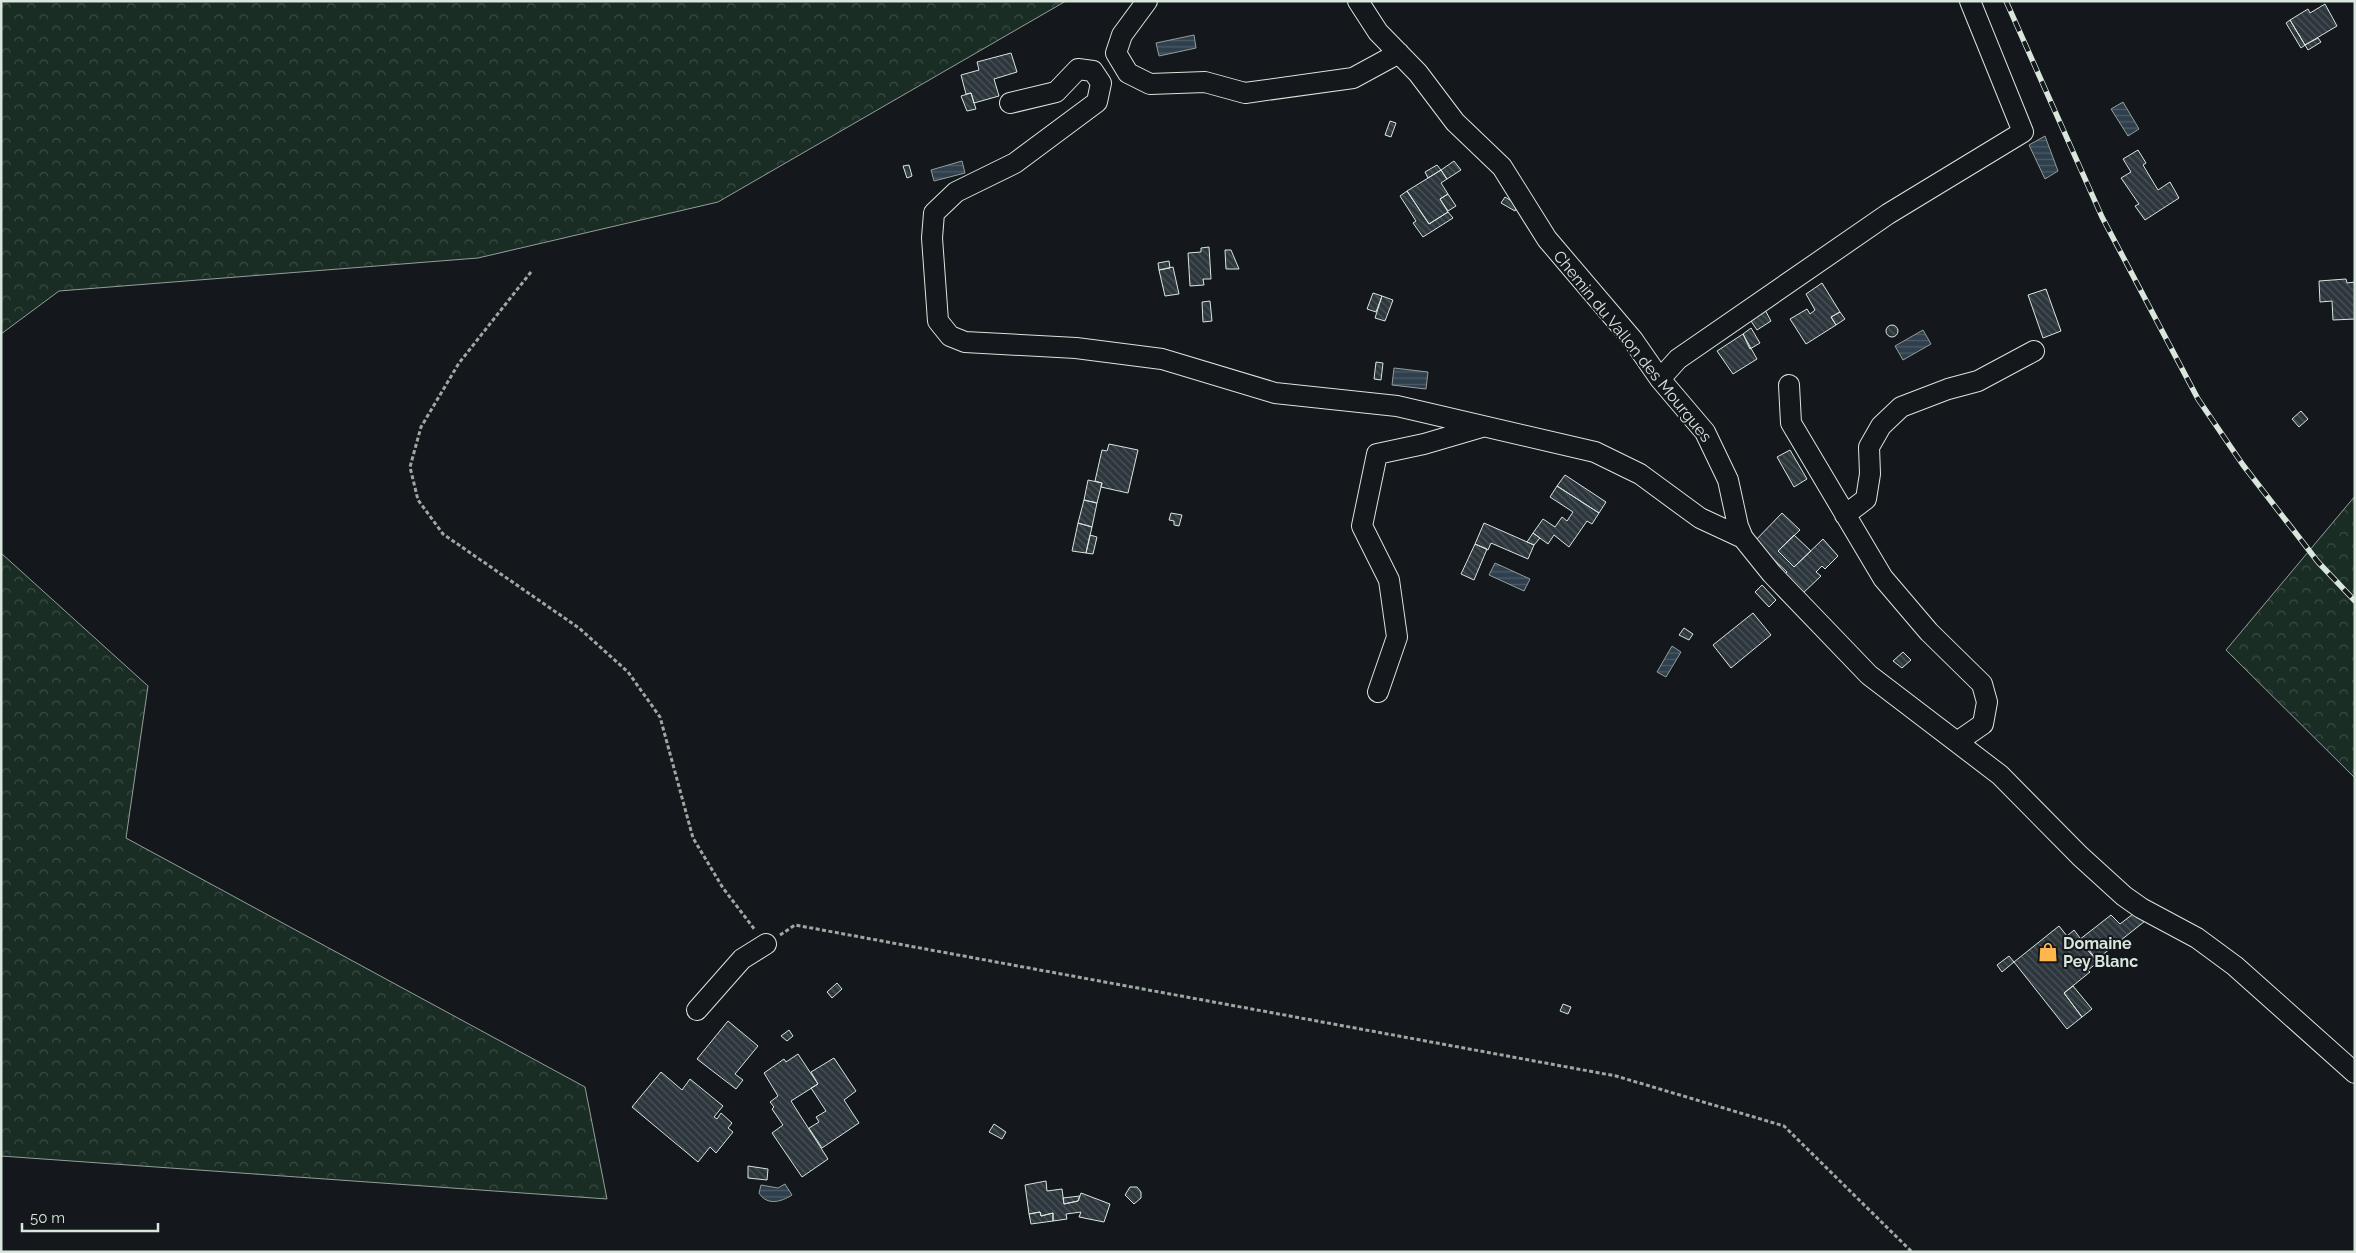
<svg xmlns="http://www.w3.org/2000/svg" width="2356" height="1253" font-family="Raleway,sans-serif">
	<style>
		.forest { fill: url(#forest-crowns); stroke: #939e99 }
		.water { fill: url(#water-rules); stroke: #939e99 }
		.building { fill: url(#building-back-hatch); stroke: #d8e6dc }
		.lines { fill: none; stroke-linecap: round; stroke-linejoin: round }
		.minor-casing { stroke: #d8e6dc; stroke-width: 22 }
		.path { stroke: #9da8a2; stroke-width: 3; stroke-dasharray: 4 2.5; stroke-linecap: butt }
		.minor { stroke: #14181c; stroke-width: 20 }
		.rail-casing { stroke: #d8e6dc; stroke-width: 5.5 }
		.rail { stroke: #14181c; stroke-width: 4; stroke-dasharray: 11; stroke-linecap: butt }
		.labels { text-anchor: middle; stroke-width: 4; stroke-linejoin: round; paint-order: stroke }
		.street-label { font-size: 16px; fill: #d8e6dc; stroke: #14181c }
		.poi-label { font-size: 16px; font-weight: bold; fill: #d8e6dc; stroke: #14181c; text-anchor: start }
	</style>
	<defs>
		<pattern id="forest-crowns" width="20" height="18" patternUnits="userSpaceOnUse" patternTransform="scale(1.25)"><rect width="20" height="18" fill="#1a2d24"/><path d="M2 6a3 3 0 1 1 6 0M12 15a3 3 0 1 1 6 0" fill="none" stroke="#3b4b43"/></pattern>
		<pattern id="water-rules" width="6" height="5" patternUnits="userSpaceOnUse" patternTransform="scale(1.25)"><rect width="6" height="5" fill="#2f3f4d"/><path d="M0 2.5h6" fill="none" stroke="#4c5b66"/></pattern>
		<pattern id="building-back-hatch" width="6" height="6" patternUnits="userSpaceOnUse" patternTransform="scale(1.25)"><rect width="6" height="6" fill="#2c363c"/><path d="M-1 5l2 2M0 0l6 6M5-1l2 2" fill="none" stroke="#4a5358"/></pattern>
	</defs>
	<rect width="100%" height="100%" fill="#14181c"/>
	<path class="forest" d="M1,1H1066L718,202L478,258L59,291L1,334Z
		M2355,496V778L2226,650Z
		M1,553L148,686L126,838L585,1087L607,1199L1,1156Z"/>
	<path class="water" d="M1194,35L1196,48L1159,56L1156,43Z
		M2123,102L2139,129L2128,136L2111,109Z
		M2045,136L2058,171L2045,179L2029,145Z
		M962,161L965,173L934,181L931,170Z
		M1923,330L1931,344L1903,360L1895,346Z
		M1394,368L1428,372L1426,389L1392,385Z
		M1495,563L1530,579L1524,591L1489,575Z
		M1672,646L1681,652L1666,677L1657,672Z
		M785,1184L792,1195C781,1202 767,1206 759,1193L761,1185L778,1188Z"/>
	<path class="building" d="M2325,4L2337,26L2305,45L2290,20L2308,9L2310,13Z
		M2290,20L2305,45L2301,48L2286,23Z
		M2318,38L2321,42L2308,50L2305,45Z
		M1011,53L1017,72L994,79L999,96L974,103L971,93L966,94L961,75L979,70L977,62Z
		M971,93L976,109L967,111L961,96Z
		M1390,121L1396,123L1391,137L1385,135Z
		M2138,150L2146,163L2143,165L2158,190L2170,182L2179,198L2145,220L2135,206L2139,204L2121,178L2131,172L2123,159Z
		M1454,161L1461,170L1447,179L1441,170Z
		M909,165L912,176L907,178L903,166Z
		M1437,165L1441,170L1428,178L1425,172Z
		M1441,170L1447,179L1441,183L1448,194L1440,199L1448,212L1429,224L1407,191Z
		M1407,191L1429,224L1448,212L1453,218L1423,237L1413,223L1416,221L1400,196Z
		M1448,194L1456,206L1448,211L1440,199Z
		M1505,197L1516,204L1517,207L1515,211L1501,203Z
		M1209,247L1211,279H1203L1204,285L1190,286L1188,253L1201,252V248Z
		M1225,250H1231L1239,269H1226Z
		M1169,261L1170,268L1159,270L1158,263Z
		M1173,267L1179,294L1165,296L1159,270Z
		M2346,279L2347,283L2355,282V319L2333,320L2332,301L2320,302L2319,281Z
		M1822,283L1840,312L1831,317L1836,325L1806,344L1790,319L1807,309L1810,314L1815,310L1806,294Z
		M2046,289L2061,331L2043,338L2028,295Z
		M1373,293L1382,296L1376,312L1367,309Z
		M1382,296L1393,300L1385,321L1375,318Z
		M1210,301L1212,321L1203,322L1202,302Z
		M1764,308L1771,321L1757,330L1749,318Z
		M1840,312L1845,319L1836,325L1831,317Z
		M1886 331a6 6 0 1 1 12 0a6 6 0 1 1-12 0Z
		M1751,328L1760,343L1750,349L1743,334Z
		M1743,334L1757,359L1733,374L1717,351Z
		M1376,362L1383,363L1381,380L1374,379Z
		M2301,411L2308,419L2299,427L2292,419Z
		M1109,444L1138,450L1128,493L1101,487L1102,483L1095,481L1102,450L1107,451Z
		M1790,450L1807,479L1794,487L1777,457Z
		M1565,475L1606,502L1599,513L1557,486Z
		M1088,480L1102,483L1097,503L1084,500Z
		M1557,486L1599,513L1592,524L1587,521L1569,547L1554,535L1548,544L1533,533L1543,519L1555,527L1562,517L1567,521L1573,512L1550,497Z
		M1084,500L1097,503L1092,527L1078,523Z
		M1171,513L1182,515L1179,526L1174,525V521L1169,520Z
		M1782,513L1800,530L1778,551L1794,567L1823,539L1838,556L1825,569L1822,566L1816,572L1821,576L1800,596L1782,577L1787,572L1773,559L1769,563L1751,545Z
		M1078,523L1092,527L1086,553L1072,551Z
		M1484,523L1534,545L1528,559L1491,543L1488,550L1475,544Z
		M1533,533L1540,538L1534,545L1527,542Z
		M1090,535L1097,537L1093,554L1086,553Z
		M1794,535L1811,551L1794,567L1778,551Z
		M1475,544L1487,549L1474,580L1461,574Z
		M1762,585L1776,600L1769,607L1755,592Z
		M1753,613L1771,635L1731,668L1713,645Z
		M1684,628L1693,634L1689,640L1679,635Z
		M1903,652L1911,660L1902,668L1893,661Z
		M2133,914L2145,921L2096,960L2079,940L2111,915L2120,924Z
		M2059,926L2067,936L2074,930L2098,962L2088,970L2090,972L2064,993L2082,1017L2067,1029L2014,962Z
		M2009,956L2014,962L2002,972L1997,965Z
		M837,983L842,989L832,998L827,992Z
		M2073,986L2092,1009L2082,1017L2064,993Z
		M1563,1004L1571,1007L1568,1014L1560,1011Z
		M728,1021L758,1046L735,1074L743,1080L736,1089L697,1059Z
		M789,1030L793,1036L787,1041L781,1036Z
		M798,1054L818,1084L791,1101L828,1159L802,1177L772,1133L783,1125L772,1109L774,1107L770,1102L778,1096L764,1073L784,1059L786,1062Z
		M834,1058L856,1091L844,1100L859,1123L822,1148L809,1128L819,1122L816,1117L826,1111L811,1088L818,1084L811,1072Z
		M661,1072L682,1090L690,1079L723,1106L714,1117L717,1119L721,1113L732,1123L728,1128L733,1132L716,1153L710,1147L698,1162L632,1107Z
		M994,1124L1006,1132L1002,1139L989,1132Z
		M748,1166L768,1169L767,1180L748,1178Z
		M1046,1181L1047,1191L1062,1189L1064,1204L1078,1201L1081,1193L1110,1204L1104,1222L1079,1217L1081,1212L1066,1214L1067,1219L1053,1221V1213L1041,1216L1040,1212L1029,1214L1025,1185Z
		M1130,1187H1137L1141,1192V1198L1134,1204L1125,1195Z
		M1080,1196L1078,1201L1064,1204L1063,1198Z
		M1040,1212L1041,1216L1053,1213V1221L1031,1224L1029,1214Z"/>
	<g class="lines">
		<defs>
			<path id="minor" d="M1147,1L1122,35L1116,53L1128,73L1150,84L1205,82L1245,93L1353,78L1399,53
				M1358,1L1378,32L1418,73L1455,122L1502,167L1547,239L1633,340L1660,379L1705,432L1728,480L1738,526L1743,538L1772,574L1869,675L2000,775L2080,856L2124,896L2141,908L2197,938L2235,966L2355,1073
				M1010,103L1056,92L1078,69L1093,71L1101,83L1097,102L1015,163L956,192L934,213L932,238L938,321L950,336L965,342L1076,348L1162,359L1275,393L1397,406L1595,452L1640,474L1700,518L1743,538
				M1660,379L1678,359L1888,214L2023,132L1970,1
				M1789,385L1791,423L1883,578L1929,632L1982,684L1987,702L1983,724L1957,742
				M1845,515L1866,499L1870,474L1869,447L1881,426L1901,407L1948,389L1978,381L2034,351
				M1378,692L1397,637L1389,580L1362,526L1377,454L1424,444L1482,427
				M697,1010L742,959L766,944"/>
		</defs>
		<use href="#minor" class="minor-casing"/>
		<path class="path" d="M531,272L459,363L421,427L410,467L418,500L443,534L579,628L628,672L660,717L693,838L723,888L755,930
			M780,935L795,925L1616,1076L1784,1126L1912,1252"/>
		<use href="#minor" class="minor"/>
		<defs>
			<path id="rail" d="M2006,1L2102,217L2198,399L2243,465L2318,562L2355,601"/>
		</defs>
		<use href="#rail" class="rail-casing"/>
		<use href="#rail" class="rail"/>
	</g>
	<defs>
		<symbol id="shop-bare" viewBox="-9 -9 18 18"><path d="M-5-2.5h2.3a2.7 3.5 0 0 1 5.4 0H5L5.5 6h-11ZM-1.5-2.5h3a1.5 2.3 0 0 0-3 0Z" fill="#ffb74d" stroke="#14181c" stroke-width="2.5" paint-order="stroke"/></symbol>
	</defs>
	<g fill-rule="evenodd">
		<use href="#shop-bare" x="2034" y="938" width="28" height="28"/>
	</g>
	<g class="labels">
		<g class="street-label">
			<text transform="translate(1633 346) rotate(51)" y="6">Chemin du Vallon des Mourgues</text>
		</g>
		<g class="poi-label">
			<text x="2063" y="949">Domaine<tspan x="2063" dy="18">Pey Blanc</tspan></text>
		</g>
	</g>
	<rect width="2356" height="1253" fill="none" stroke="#d8e6dc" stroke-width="5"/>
	<path d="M22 1223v8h136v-8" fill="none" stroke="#d8e6dc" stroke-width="2.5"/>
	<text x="30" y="1223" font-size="15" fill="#d8e6dc" stroke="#14181c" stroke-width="4" paint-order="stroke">50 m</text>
</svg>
